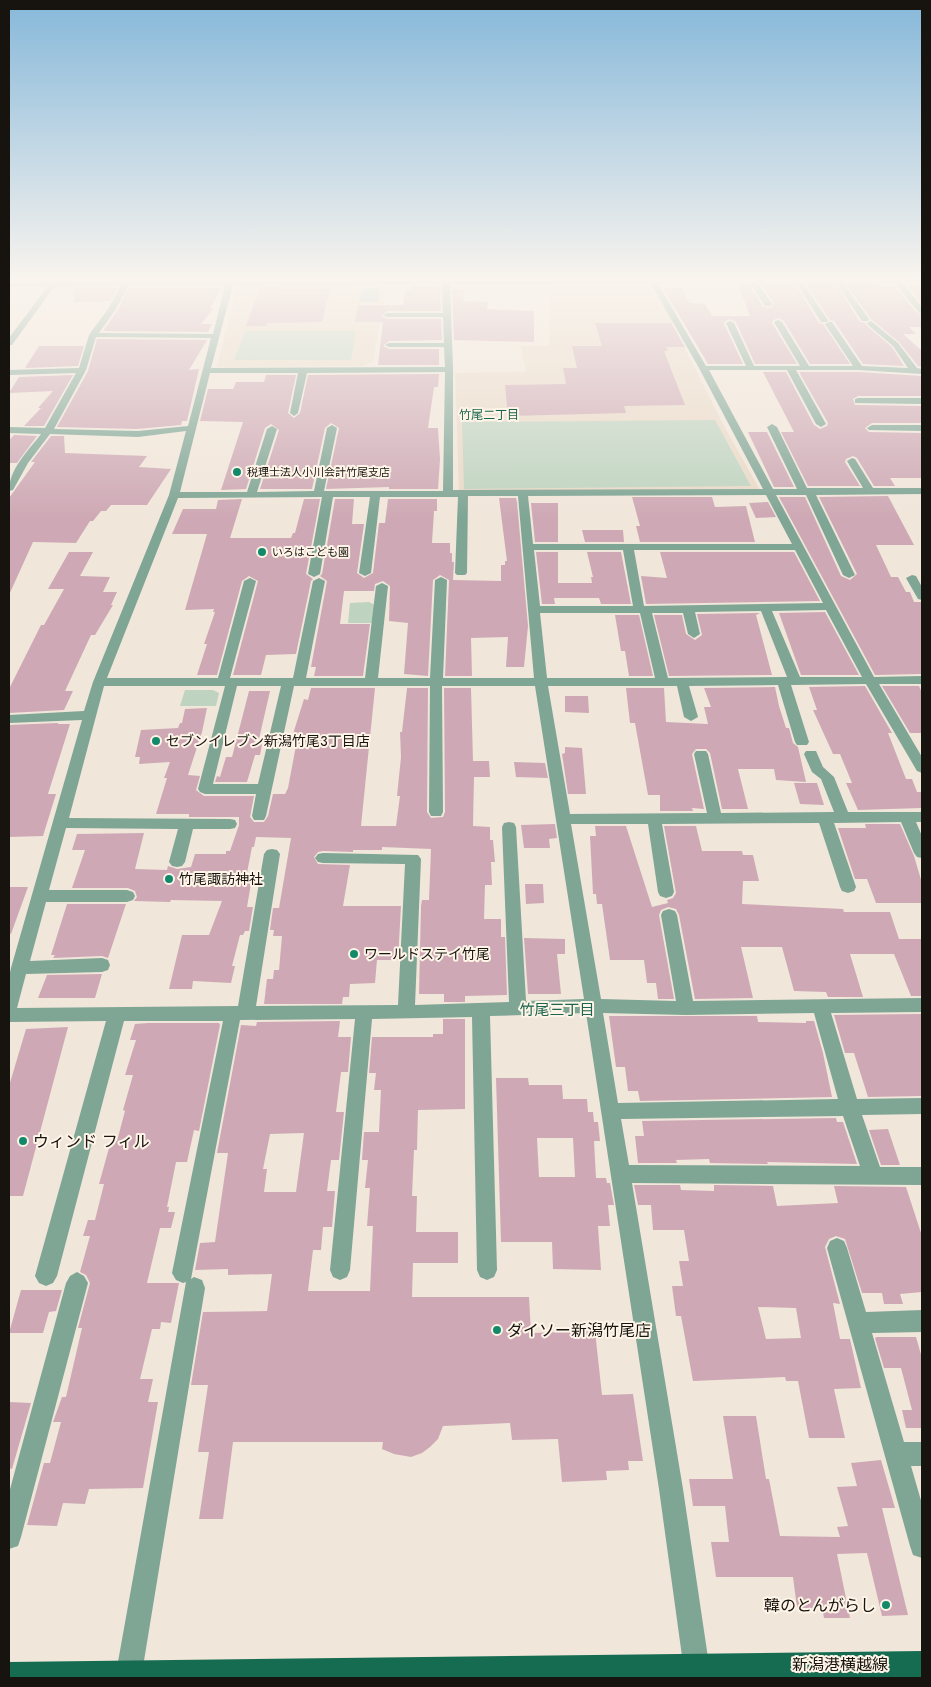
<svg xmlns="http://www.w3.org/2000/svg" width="931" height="1687" font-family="Jost,'Noto Sans JP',sans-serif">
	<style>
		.built { fill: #e9d9c7 }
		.green { fill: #bed3c0 }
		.water { fill: #94bec6 }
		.building { fill: #cea9b5; fill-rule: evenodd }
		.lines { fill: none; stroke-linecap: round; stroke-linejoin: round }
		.minor { fill: #7fa595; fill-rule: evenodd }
		.major { fill: #166c51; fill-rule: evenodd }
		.poi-dot { fill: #12896a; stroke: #fef4e7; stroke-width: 2 }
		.labels { text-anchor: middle; stroke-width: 4; stroke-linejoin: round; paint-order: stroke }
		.far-poi-label { font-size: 11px; fill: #171410; stroke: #fef4e7; text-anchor: start }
		.far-neighbourhood-label { font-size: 12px; fill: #1b654f; stroke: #fef4e7 }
		.poi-label { font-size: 14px; fill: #171410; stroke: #fef4e7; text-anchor: start }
		.neighbourhood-label { font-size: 15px; fill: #1b654f; stroke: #fef4e7 }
		.near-poi-label { font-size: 16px; fill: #171410; stroke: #fef4e7; text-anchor: start }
		.near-street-label { font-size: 16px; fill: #171410; stroke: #fef4e7 }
	</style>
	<rect width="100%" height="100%" fill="#f1e6da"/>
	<path class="built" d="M246,283H387L373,362L363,366L217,367L237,286Z
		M551,284H649L666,311L724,426L760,490L459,491L455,373L526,372L521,346H549Z"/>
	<path class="green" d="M245,331H356L351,360H234Z
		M715,420L751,486L464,489L462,422Z
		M369,602L375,605L373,623H348L350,603Z
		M185,690H213L219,693L216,706H180Z"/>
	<path class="water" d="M362,288H380L378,302H359Z"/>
	<path class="building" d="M835,283L860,322L865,323L867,326L892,347L904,366L863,364L834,321L830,320L806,284Z
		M845,283L878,284L884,287H895L918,314L922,315V327H909L916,334H903L922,351V367L918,366L899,342L871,319Z
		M749,284L763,307L771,308L774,303L761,284H795L819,323L823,324L850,364H810L784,321L779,318L773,320L772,323L797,364H755L736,322L731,319L725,321L724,324L743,364H708L663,288H682L689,303L705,304L712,316H750L738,285Z
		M412,286H439L441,311H387L381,316L387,319H441L442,340L389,341L383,346L389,349H439V365H378L383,322H355L358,305H403L405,290H412Z
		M908,286H922V304Z
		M260,287H278L277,289H330L322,322L267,323L266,326H246Z
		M118,288L110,301L74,302V289Z
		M129,288H221L210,308H214L201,324H212L208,332L103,331L118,310Z
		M452,289H464L463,301L488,302L487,309L534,311V342L454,340Z
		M595,323H671L685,347H666L668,351H664L685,405L624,406L626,413L508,416L505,385L566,384L563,368H577L572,346H602Z
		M97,339L207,340L189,370L199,369L187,421H182L181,425L137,429L57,427L88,371Z
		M39,346H84L78,366L25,368Z
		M763,372H786L814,425L820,429L827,426L828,423L799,372H859L922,376V396H858L853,399L855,405L922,406V423H872L865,428L869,432L922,433V478H890L895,486H874L857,458L853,456L846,459L845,462L860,486H808L781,432H794Z
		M439,374L438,387H434L428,428H438L440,459L438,489H389V487L326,489L339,428L331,423L325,428L312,489H260L279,430L271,424L265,428L246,489L221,490L243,422L200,421L208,389H233L236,382H264L266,375H296L288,413L294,418L300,413L308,375Z
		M73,375L44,426H24L41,408H38L53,391L9,393L19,377Z
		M748,432H767L794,487H774Z
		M14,435L37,436L17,463H9V440Z
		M51,436H64L65,453L147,456L139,467L171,469L147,505H111L106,511H101L93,521H90L76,543L33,542L9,595V498L35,462H31Z
		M888,496L914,545H876L891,577H898L906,592H910L914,602H922V674L875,675L779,497H805L841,576L850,580L857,574L819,497Z
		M632,497H712L715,507L746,506L755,542H640L636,526H640Z
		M499,498H516L517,502L528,626L524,667H506L508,637L471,638L472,676H445L449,580L440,575L433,580L428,676L404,674L408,623L389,621L390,586L383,581L375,584L374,591H344L340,624H370L363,676H314L316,667H311L327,581L320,576L322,574L335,499H354L352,524H364L357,573L364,578L373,573L379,523H385L388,499H437V511H434L432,543H450V553H452V562H454L453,580L501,581V565H505V561H507Z
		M242,499L230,538H291L293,533H295L304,499H320L306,574L313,579L311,581L296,654L266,655L261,675H233L258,581L249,576L242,581L217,675H197L207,644H204L215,612H213L214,609L185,610L207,534H172L183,509H216L218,500Z
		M768,502L776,517L756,518L749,503Z
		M531,503H558V542H535Z
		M582,530H623L624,542H585Z
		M69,552H93L80,576L110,577L103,592H117L111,605H113L95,635H91L65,691H73L64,710L9,713V689L41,625H44L64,589H48Z
		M536,552H558V583H592L591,577H593L587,552H621L631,604H601L599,598H554L555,604H542Z
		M660,552H794L820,601L646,604L641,576L667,578Z
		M825,612L859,675H801L779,613Z
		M760,613L756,615L772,675L669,676L654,615H682L686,634L695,640L702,635L697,614Z
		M615,615H639L653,676H629L625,651H621Z
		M865,686L892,733H888L906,779H912L917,792H922V808L858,810L846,783H852L840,754H833L813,710H817L809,687Z
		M882,686H919L922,693V733H910Z
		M775,687L779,706L786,728H789L793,743L798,747L806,782L776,780L774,769H738L748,809H722L710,753L706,749H696L692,754L704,809L692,808L693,811H660V795H648L635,723H630L626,688H664L666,722L708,724L704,707H711L704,688Z
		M311,688H375L361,826H396L400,796H397L401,757L400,732H402L407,688H428L427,812L431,818L443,817L445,812L444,688H471L473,761H489L490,777H474L473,826L490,827V840H493L495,862H491L492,885H485L484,919H501V937H505L507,995L465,996V1002H444V994H419L421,906L422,900H429L431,849L382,847V850H353V852L323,851L318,852L314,857L318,864L350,865L343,906H401L398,960H377L375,983L350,984L349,997H343L342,1004H264L267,979H273L274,970H279L282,936H273L274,930H270L273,908H279L291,838L256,837L254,847H252L246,878H252L247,907H253L249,931H245L243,935H240L232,966H235L231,983L193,981L192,989H169L182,935H209L222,901L171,900L170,902L134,901L137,897L135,891L128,888H72L85,850H72L77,834L144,833L135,869L167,870L168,866L177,869L191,867L195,854H226V851H230L239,825V817H189V814H156L167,778H164L170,762L139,764L140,757H135L141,730L178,728L180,723H182L185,709L207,708L202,732L188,775L200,776L196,790L204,796H254L250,817L254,822H264L268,816L273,794H285L288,788L298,735L293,734L304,699L308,700Z
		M249,691H270L259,739H263L260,755H255L247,782H215L217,776L220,777L226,757H232Z
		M565,696H588L589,713L565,712Z
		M58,723V724H70L48,794H56L43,836L9,837V725Z
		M565,747L582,748L586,794H568L562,754L565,753Z
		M514,762L545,763L548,778L516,777Z
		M794,783H817L824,805L800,804Z
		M555,824L557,838L549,839L550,848H524L521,825Z
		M865,824H900L914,856L922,883V903H876L867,879H855L838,828H866Z
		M595,826H626L652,907L668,903L667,900L673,898L676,893L664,826H696L702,851H742L743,855H753L759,881H743L742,904L843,909L844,912H890L899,939H922V996H911L894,954H850L863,997H828L826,992L794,991L782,947H741L753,998L695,999L679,915L676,909L668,907L661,910L659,915L674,999H658L656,983H647L644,960H610L602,904H597L596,894H593L590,836H596Z
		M525,884H543L544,903L526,904Z
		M9,887H28L11,934L9,933Z
		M67,904H126L108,958L102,956L53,958L55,955H51Z
		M524,938L565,939V954H557L561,994H528Z
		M102,974L95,998H38L47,975Z
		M919,1014H922V1096L868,1097L854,1053H845L834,1015Z
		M609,1016H757L758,1022L806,1023V1021H814L823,1053L832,1097L640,1101L638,1091H628L625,1067H616Z
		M443,1019H465V1109L418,1110L417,1150H414L412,1196H417L416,1232H458V1263H413L412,1297H529L531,1333L595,1331L602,1395L633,1394L643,1461H628L629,1470L606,1471L607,1480L562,1482L558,1439L512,1440L510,1423L443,1426L438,1439L430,1447L422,1453L411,1457L394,1454L382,1449L383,1442H233L223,1519H199L209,1452H198L208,1385H191L203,1312L267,1311L272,1274L228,1275V1269L195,1270L200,1243L215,1242L228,1153H217L241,1025L256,1026L257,1022L340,1021L338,1037H351L348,1072H341L336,1112H344L339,1160H331L327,1191H335L332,1227H323L321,1250H313L308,1291H370L373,1226H367L370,1188H365L368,1160H362L364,1132H379L381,1090H374L376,1073H369L372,1037H433V1034H443ZM304,1133L296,1192H264L267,1169H263L270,1134Z
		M148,1023H219L220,1025L199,1131L194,1130L187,1162H176L167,1207H169L168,1212H175L171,1228H160L147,1283H179L171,1323L161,1322L160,1329H152L140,1379H153L148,1402H158L143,1488L89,1489L85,1504L63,1503L57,1526L27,1525L44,1463H50L61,1422H53L62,1397H66L82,1328H78L90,1283L86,1275L80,1272L90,1236H83L88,1220H95L104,1184H99L111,1141H117L125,1111L123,1110L133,1075H125L136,1040H130L135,1024Z
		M68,1027L23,1196H9V1086L26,1029Z
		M496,1078H528L529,1085H562L563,1099H587L588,1112H593L594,1122H598L600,1141H594L596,1178H606L607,1183H610L614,1205H608L610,1226H598L601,1270L553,1269L552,1242H501ZM537,1138H573L575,1177H539Z
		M836,1118L837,1122H843L857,1164L767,1162L768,1164L710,1163L709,1159L676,1160L677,1163H638L635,1136H644L642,1121Z
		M888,1129L900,1165H881L869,1130Z
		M634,1185H680L681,1190L714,1191V1185L773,1186L777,1206L838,1203L834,1186L906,1187L922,1236V1292L900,1294L903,1304H884L882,1293H862L845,1239L836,1236L829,1239L825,1247L840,1304L833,1303L840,1339H850L861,1388L834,1389L845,1438H809L798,1381H786L785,1377L693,1381L681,1316H676L672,1286H683L679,1261H689L684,1230H653L651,1205H638ZM758,1307L796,1308L801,1338L766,1339Z
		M21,1290H62L56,1311L49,1312L43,1333H9Z
		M877,1337H916L922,1358V1428H906L902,1410H912L901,1368H884L875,1338Z
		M9,1402L31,1403L12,1469L9,1468Z
		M723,1416H756L766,1479H769L780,1536L840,1537L837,1527L848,1526L837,1487L857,1486L851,1463L881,1460L895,1508H882L908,1615L882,1616L867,1553L837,1554L850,1618H824L822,1608H797L793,1577H716L711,1542H729L725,1506H693L689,1479H733Z"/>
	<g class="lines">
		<path class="minor" d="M51,282H420L416,284L233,285L211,368L445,367L444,347H389L385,345L389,343H444L443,317H387L383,315L387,313H443L442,284H430L427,282H665L658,284L706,366H746L726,323L730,321L734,323L754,366H800L774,322L778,320L782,322L809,366H853L825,324L829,322H832L862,366L908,368L893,346L868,325L867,323L871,321L898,343L917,368L922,369V374L859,370H796L826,424L821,427L816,424L787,370H709L773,489H797L767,427L772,424L777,427L807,488H863L847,461L852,458L855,459L873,488H922V494L816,495L855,575L849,578L843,575L806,495H776L874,677L922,676V684H879L922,757V773L917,771L866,684L791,685L809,742L807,745H797L795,742L778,685L689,686L698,717L691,721L684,717L677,686H548L570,814L707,813L694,754L696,751H706L708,754L721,813L834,812L821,779L812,772L804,754L806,751H816L823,767L834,777L848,812H922V822H916L922,836V858L917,857L914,853L901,822L834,823L856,887L854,891L848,893L842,891L840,887L819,823L662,824L674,892L672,896L666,898L660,896L658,892L648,824H571L601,999L676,1001L661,915L663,911L669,909L675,911L677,915L693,1001L922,998V1012L831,1013L857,1099L922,1098V1114L862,1115L880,1167H922V1185L632,1183L683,1489L711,1678H685L659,1489L586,1013L490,1016L497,1270L494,1277L487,1280L480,1277L477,1270L472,1017L372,1019L350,1270L347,1277L340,1280L333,1277L330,1270L355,1019L240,1020L191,1279L194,1277L202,1280L205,1288L142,1673L140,1678H118L116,1673L186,1282L183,1283L176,1280L172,1273L223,1021H124L57,1276L53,1283L46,1286L39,1283L35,1276L106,1021L9,1022V977L11,968L82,720L9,723V715L84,711L93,682L169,495L186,431L138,437L50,434L28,463L13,490L9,491C9,469 28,451 41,434L9,433V427L45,428L76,373L9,375V370L79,368L89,335L108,309L121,286L54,287L12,345H9V338L47,287H9V283ZM450,284H651L699,368L763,489L453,490V369ZM128,286H225L213,334L99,333L116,309ZM96,337L211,338L188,426L138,431L54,429L86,370ZM445,372L443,491H324L337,428L332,425L327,428L314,491L257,492L277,429L272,426L267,429L247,492H180L210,373H298L290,413L294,416L298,413L307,373ZM766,495L792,544H533L528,496ZM468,496H518L534,678H443L447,580L441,577L435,580L430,678H378L388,586L382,583L376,586L365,678H306L325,581L319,578L313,581L293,678H230L256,581L250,578L244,581L218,678H107L178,498L322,497L308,574L314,577L320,574L333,497H370L359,573L365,576L371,573L380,497H458L455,573L457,575H465L467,573ZM534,550H623L633,606H540ZM634,550H795L823,603L644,606ZM826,610L862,677H800L772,611ZM761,611L787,677L668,678L652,613H683L688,634L694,638L700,634L695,612ZM540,613H640L655,678H547ZM104,686H225L198,789L200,792L205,794H256L252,816L254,820H264L266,816L294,686H430L429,812L431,816H441L443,812L442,686H535L584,999L526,1001L516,827L514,823L509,822L504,823L502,827L509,1002L415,1005L421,859L418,855L323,853L318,854L315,858L318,862L323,863L405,864L398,1005L256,1006L280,854L277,850L272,849L267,850L264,854L238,1006L17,1008L26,974L102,972L108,970L110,965L108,960L102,958L30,961L46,902H127L133,900L135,896L133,892L127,890H49L66,828L178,829L169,862L172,866L177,867L182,866L185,862L193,829H230L235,828L237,824L235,820L230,819L69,818ZM237,686H281L258,784H213ZM603,1013L686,1015L814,1013L838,1099L618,1103ZM843,1116L860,1166L629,1165L621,1119Z
			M750,282H757L772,304L771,306H765Z
			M796,282H802L828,320L827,322H821Z
			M836,282H842L869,319L868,321H862Z
			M894,282H902L922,307V313H919Z
			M858,398H922V404L855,403V399Z
			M872,425H922V431L869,430L867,428Z
			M912,575L916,576L922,587V600L918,599L906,578Z
			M837,1238L844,1241L847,1248L866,1312L922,1310V1332L872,1333L904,1442H922V1466H911L922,1504V1558L913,1555L910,1546L827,1248L830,1241Z
			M77,1272L84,1276L88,1283L21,1537L18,1546L9,1549V1493L66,1283L70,1276Z"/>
		<path class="major" d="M922,1651V1677L9,1678V1662Z"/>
	</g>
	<linearGradient id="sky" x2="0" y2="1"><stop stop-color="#86b8da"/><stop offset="0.54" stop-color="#f9f4ee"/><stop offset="1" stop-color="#f9f4ee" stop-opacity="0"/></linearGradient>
	<rect width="931" height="518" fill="url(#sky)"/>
	<g class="poi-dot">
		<circle cx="237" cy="472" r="5"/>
		<circle cx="262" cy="552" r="5"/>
		<circle cx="156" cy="741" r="5"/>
		<circle cx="169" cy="879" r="5"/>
		<circle cx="354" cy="954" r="5"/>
		<circle cx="23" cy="1141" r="5"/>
		<circle cx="497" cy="1330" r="5"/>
		<circle cx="886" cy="1605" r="5"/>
	</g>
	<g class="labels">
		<g class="far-poi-label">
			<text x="247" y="476">税理士法人小川会計竹尾支店</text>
			<text x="272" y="556">いろはこども園</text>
		</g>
		<g class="far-neighbourhood-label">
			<text x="489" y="419">竹尾二丁目</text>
		</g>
		<g class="poi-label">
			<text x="166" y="746">セブンイレブン新潟竹尾3丁目店</text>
			<text x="179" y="884">竹尾諏訪神社</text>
			<text x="364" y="959">ワールドステイ竹尾</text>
		</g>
		<g class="neighbourhood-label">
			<text x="557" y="1015">竹尾三丁目</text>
		</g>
		<g class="near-poi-label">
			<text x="33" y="1147">ウィンド フィル</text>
			<text x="507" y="1336">ダイソー新潟竹尾店</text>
			<text x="876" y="1611" text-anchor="end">韓のとんがらし</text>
		</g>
		<g class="near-street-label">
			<text x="840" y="1670">新潟港横越線</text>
		</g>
	</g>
	<rect width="931" height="1687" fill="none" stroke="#171410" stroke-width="20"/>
</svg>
